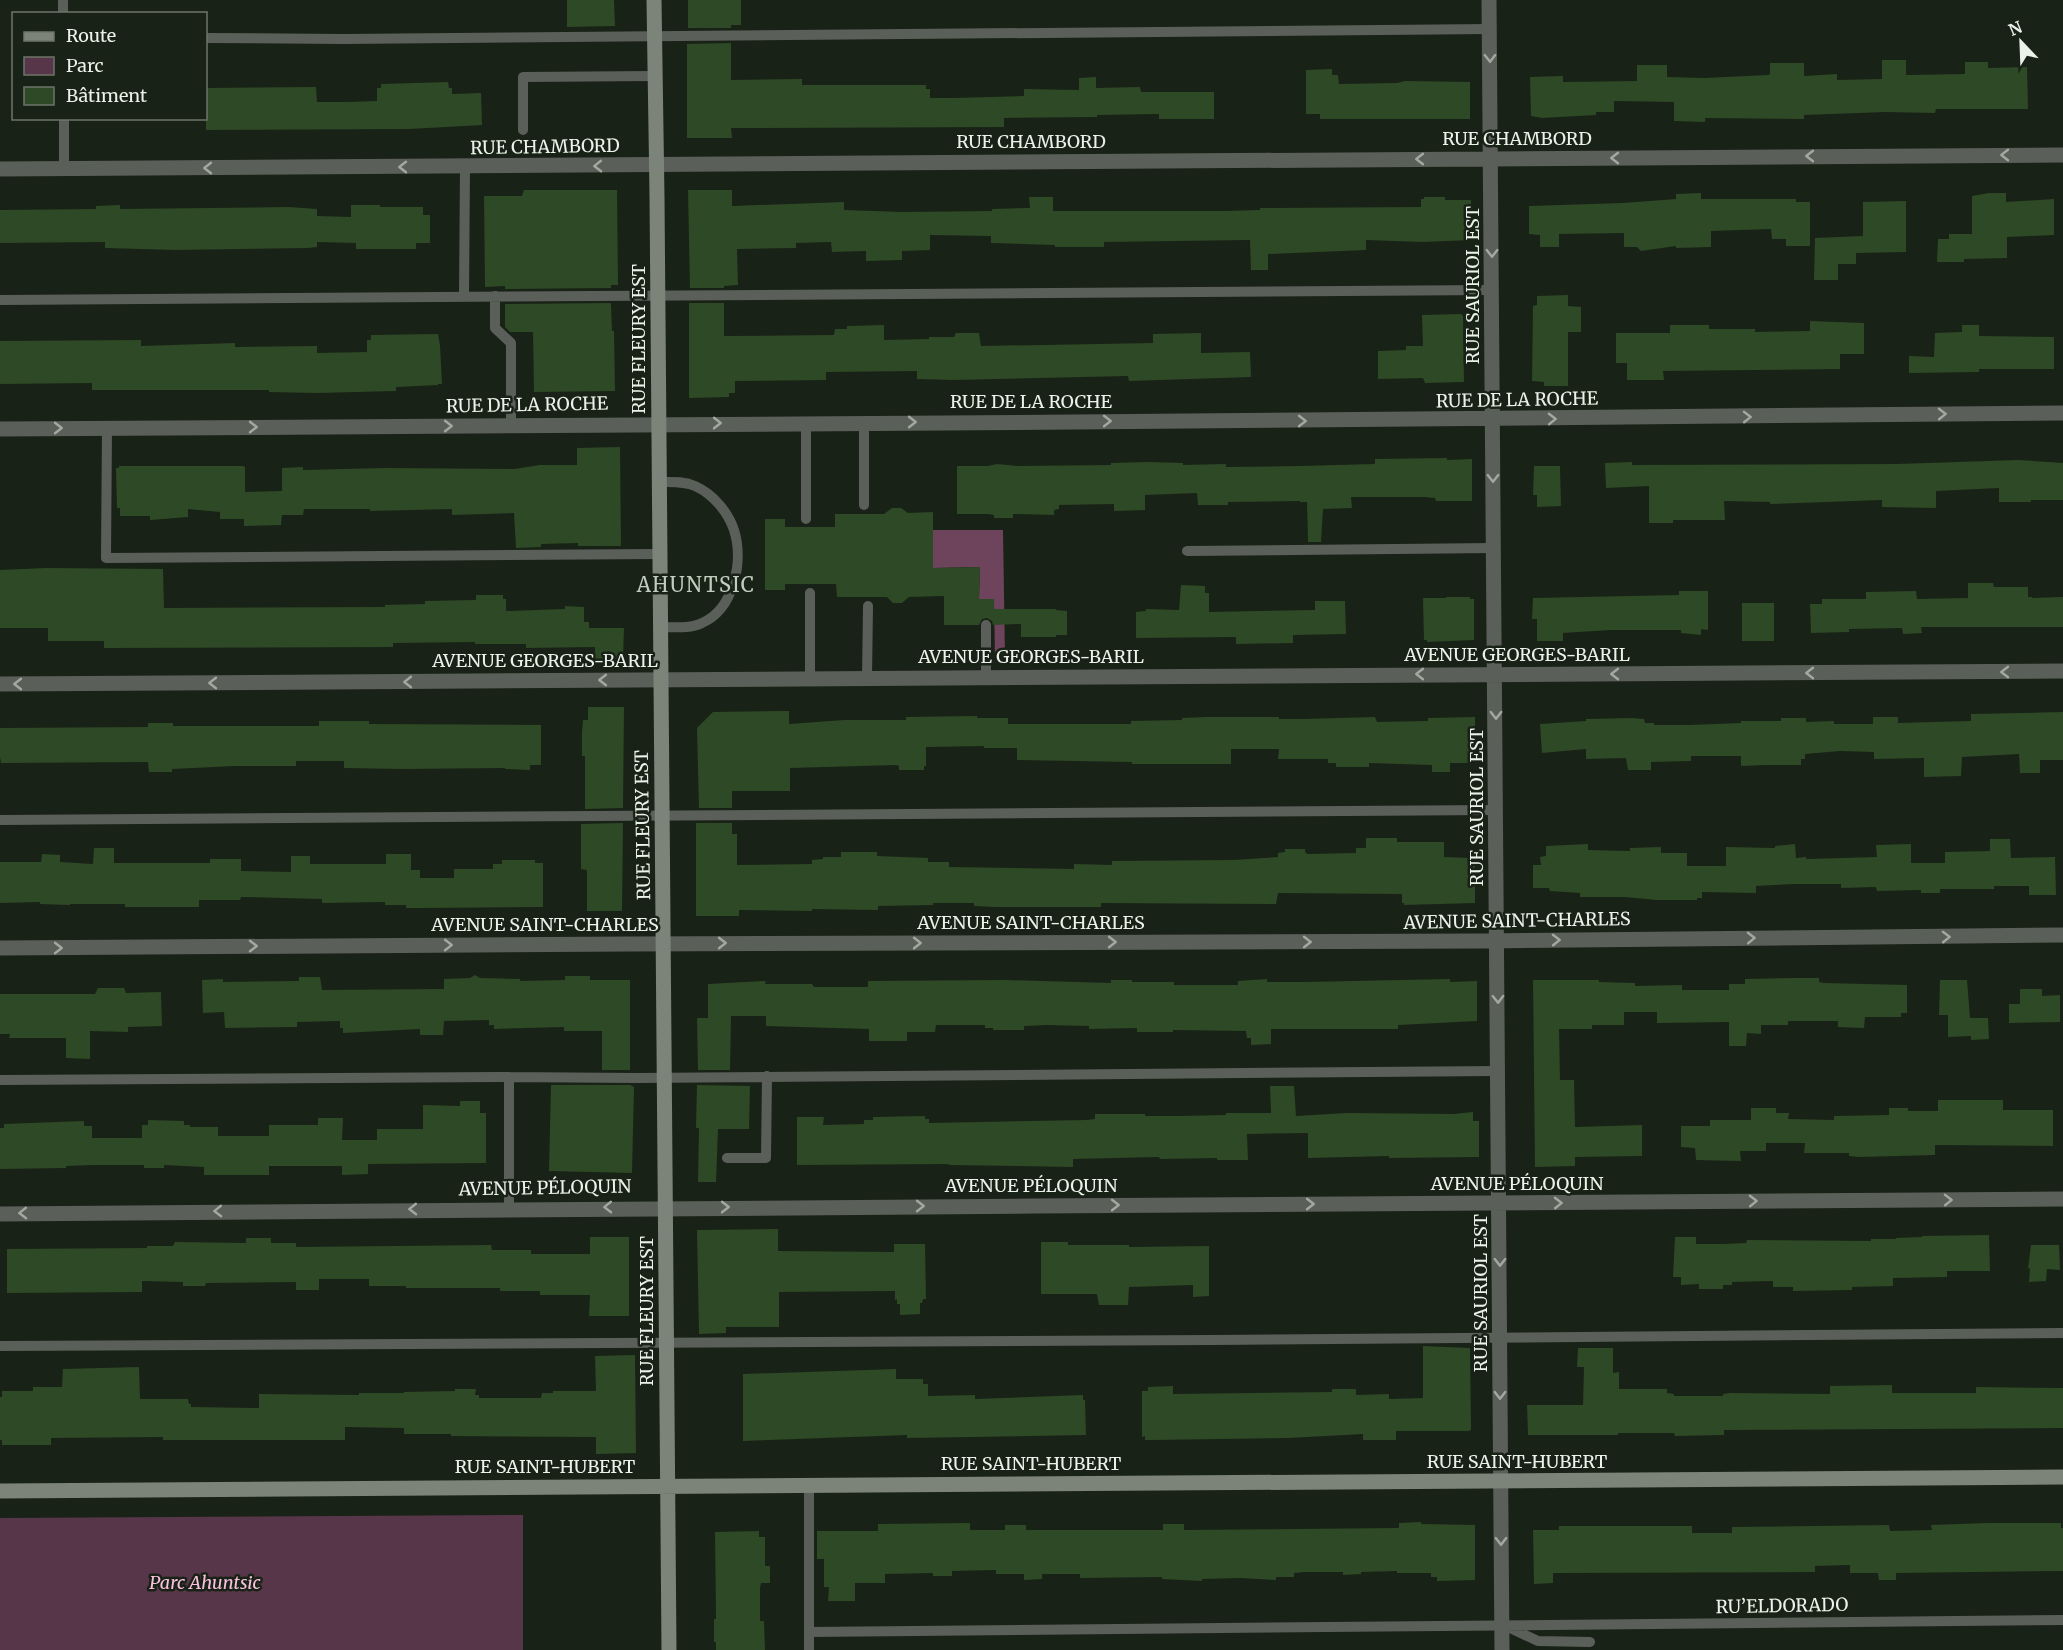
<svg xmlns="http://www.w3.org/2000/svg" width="2063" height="1650" font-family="Merriweather,serif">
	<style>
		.green { fill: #563648 }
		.forest { fill: #6e445c }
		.building { fill: #2e4925 }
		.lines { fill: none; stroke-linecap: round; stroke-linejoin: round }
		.lane { stroke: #5b5f59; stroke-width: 10 }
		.street { stroke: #5b5f59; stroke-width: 15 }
		.secondary { stroke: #7c847a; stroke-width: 15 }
		.oneway { stroke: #a3a8a1 }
		.labels { text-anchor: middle; stroke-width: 5; stroke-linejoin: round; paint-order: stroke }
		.street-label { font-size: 18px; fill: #ebf2e9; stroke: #192216 }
		.park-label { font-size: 18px; font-style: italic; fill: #fac0df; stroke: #192216 }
		.neighbourhood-label { font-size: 20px; letter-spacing: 1.5px; fill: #c1cdbd; stroke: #192216 }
	</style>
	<rect width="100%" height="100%" fill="#192216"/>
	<path class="green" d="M523,1515V1650H0V1518Z"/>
	<path class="forest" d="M933,530H1003L1005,658L995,659L994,600L979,599L980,567L933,568Z"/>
	<path class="building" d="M567,0H614L615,26L567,27Z
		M688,0H741V25H731V28H688Z
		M731,43V80L802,79V85H926V89H930V98H954L1024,96V89L1079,90V78L1096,77V88L1140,87L1141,92H1214V119H1159V114L1097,115V117L1004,118V127L731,128L732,138H687V44Z
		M1882,60H1906V75L1965,74V62H1988V68L2027,67L2028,109H1936L1935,113L1886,112L1804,115V119L1705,118V122L1674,121V102L1614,101V112H1596V115L1542,118L1531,116L1530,77L1563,76V82L1637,81V65H1667V77L1705,78L1768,75L1770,74V63H1804V76L1837,74V80L1882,79Z
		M1332,69V75H1338L1339,84L1397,83L1405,81L1470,82V119H1320V114H1306V70Z
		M448,82L449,88H452V94L481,93L482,125L409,129L206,130V88L316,87L317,102H346L377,101V88H381V84Z
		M524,190H617L618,285H611V288L505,289V286L485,287L484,196H522Z
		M688,190H732V206L844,202V210L902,212L992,211V209L1030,208L1029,197H1053V211H1226L1260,210V208L1421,207V199H1424V197H1445V200H1471L1472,240L1422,242L1366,240V250L1268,254V270H1251L1250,240L1104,242V247H1055V245L991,243V236L930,235V250L902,251V260L866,261V251L832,252L831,242L796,243V248L737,249L738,285L724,286V288H690Z
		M1701,193V199H1796V202H1810V246H1786V239H1772L1771,229L1711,231V247L1676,248V246L1641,251L1637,247H1624V233L1559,234V247H1540V235L1529,234V206L1623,203L1676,199V194Z
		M1989,193H2006V202L2054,199V235L2007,237V258L1964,259V262H1937L1938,239H1949V234H1972V196Z
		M1906,201V252L1856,253V264H1838V280H1814L1815,238L1863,236V202Z
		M120,205V209L289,207L317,209V216L351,217V205H380V207H423V215H430V243H416V249H356V243L317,242V247L308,248L176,250L105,248V242L0,243V210L96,209V206Z
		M1568,295V306L1581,307V332H1568V386H1544V382L1532,381L1533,306L1537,305V296Z
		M611,303L612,331H614L615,391L534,392L533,332H510L505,327V304Z
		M689,303H724V336L834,335L835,329H847V326L884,325V340L929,339V337H954L956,333H979L981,346L1153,343V334L1201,333V353L1250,352L1251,377L1129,381L1128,376L953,380L917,379V371L826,372V380L735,381V393H729V397L689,398Z
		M1461,314L1463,316L1464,382L1425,383L1423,378L1378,379V351L1406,350V346H1423L1422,315Z
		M1810,321L1864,323V354H1840V369L1663,371L1664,380H1627V363H1616V333H1670V325H1709V329H1755V332L1810,331Z
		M1962,325H1979V336L2054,337V369H1979V372L1909,373V356L1934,357L1935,333L1962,332Z
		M438,334L440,345L442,384H438V385L396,387V391L317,393L269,392V390H92V383L0,384V341L141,340V346L235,343V347L317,346V353L367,352V340H371V335Z
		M620,447L621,546H578V543L541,544V547L516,548L514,513L452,515V509L370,511V509H304L303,515H282L281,525L244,526V519H220V512L188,509V517L150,520V516H120V508H117L116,468H119V466H243L245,467V492L282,491V468L303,467V470L386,468L514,469L540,465H577V448Z
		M1447,458V460L1472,459V501H1436L1435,498L1424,497H1351L1352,508L1323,509L1321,542H1308L1307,502H1300V501L1228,502V505H1198L1197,493L1145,495V510L1114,511V504L1059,505V509L1054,510V515L1013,514V518H994V515L988,514H957V466H988L997,464L1018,466L1111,465V463L1147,462L1183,463V465L1226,464V467L1300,466L1375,464V459Z
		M2018,460L2063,463V500H2031V502H1999V488L1936,491V508L1882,507V500L1770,504V502L1724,501L1725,520H1673V523H1649V486L1606,488L1605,463L1632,462V465L1897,464Z
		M1534,466H1560L1561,506L1537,507V495H1533Z
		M892,508H901L908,513L933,512V568L980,567L979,599H994V609H1056V610L1067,611V635H1056V637H1021V624L993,625L992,621L987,618L982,619L979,625H944V596L909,597L902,603H893L887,597H837L836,584H785V590H765V519H785V527H835V514H884Z
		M46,568L163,569L164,608L385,607V605L425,604V601L476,600V595H503V599H506V611L565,609V606L584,607V622H589V628H624L623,659H595V647L526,648V644H475V642L393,643V647L104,648V641H48V628H0V570Z
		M1968,583H1993L1994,587H2028V597H2032V598L2063,597V627H1921L1922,633L1903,634L1902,628L1849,629V632L1811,633L1810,604H1822V599H1866V592L1916,591L1917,599L1968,598Z
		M1181,585L1205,586V593H1209V612L1315,610V601H1345L1346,634L1293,635V643L1236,644V637L1136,638V612L1146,611V609L1179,610Z
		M1679,591H1708V630L1701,629V635L1681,633V630H1610L1563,633V641H1537V619H1532L1533,598L1679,595Z
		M1446,597H1470V599H1474V640L1427,642V640H1424L1423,598H1446Z
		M1742,603H1774V641H1742Z
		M588,707H624L623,808L585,809V756H582V733L583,720H588Z
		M789,711V724L844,720H906V717L977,716V718H1008V724H1131V721L1182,720V718L1206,717H1279V719H1303L1375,717L1377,722L1425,721H1428V718L1475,717V759H1469V763H1450V772H1432V765L1369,763V767H1336V763H1328V759H1278L1279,749H1231V764H1132V762L1017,760V748H984V746L926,747V766H924V770H899V766L896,765L790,768V791H732V808H699L697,728L713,712Z
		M2063,712V760H2040V773H2020L2019,754L1962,757L1961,776L1924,777V758L1874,759V752L1840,751L1805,754V759H1801V765H1764L1741,766V756H1691V761L1651,762V770H1628L1626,758L1586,759V749L1542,753L1540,724L1586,721V719L1632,718L1644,719L1645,723H1654V725H1690L1741,723V721H1781V718H1806V722L1834,721V724H1873V717H1898V723L1971,721V714Z
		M319,721H369V724L541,725V765H530V770L505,769V768L402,769L344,768V761H296V766H235L172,769V772H149L148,762L1,763L0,757V728L148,727V723H173V726H319Z
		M623,823L622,911H587V870L581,869V824Z
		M696,823H732V834H737V865L812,864V860L823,859V857H841V852H877V856L928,858V862H949V867L1074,869V864L1112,865V861L1234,860L1278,857V853L1285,852V849H1305V852L1307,854L1356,853V848H1366V838H1397V842H1444V857L1470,858L1471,861H1475V903L1404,905V903H1402V894L1278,893L1276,904L1101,903V907H994L974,906V903H933V905L878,906V910L812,909V911L739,910V916H696Z
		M1990,839H2010L2011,858L2055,857L2056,895H2029V886H1994V889H1940V893H1921V890L1877,891L1876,887L1841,888V884H1795L1756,886V893L1702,892V898H1697V900H1657L1625,897H1580V893L1550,891L1549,888H1533V865H1541L1540,857L1546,856V846L1588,844V850L1630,851V848L1661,847V853H1687V866H1726V847L1775,848V846L1795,844L1796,858L1806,857V859L1877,857L1876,845L1911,844V863H1945V852L1990,851Z
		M94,848H114V863H210V859H241V871L291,872V856H310V864H386V854H411V870H420V878H454V869H493V864H502V860H535V863H543V907L420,908H406V905H385V902L322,903V899L241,897L240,900H199V907H125V904H70V905L40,904V902L0,903V862H41L42,854L60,855V862L93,864Z
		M475,975L480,978L520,979V981L565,980V976H590V980H630V1070H602V1031H564V1027L494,1029V1025H489V1020L444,1021L443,1035H420V1029L343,1033V1028H340V1021L297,1022V1027L225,1028L224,1012L203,1013L202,980L223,979V982L299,981V977H320L322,990L444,989V979L470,978Z
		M1797,978H1819V982L1824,983L1907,985V1013H1901V1017H1865L1864,1028L1838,1027V1021H1788V1025H1761V1034L1747,1033L1746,1046H1729V1022L1657,1023V1012H1624V1025H1592V1029H1559L1560,1080H1574L1575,1127L1642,1125V1156L1575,1157V1166L1535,1167L1533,980H1599V982L1635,983V986L1682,985V990H1729V984H1745V979Z
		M1267,979V982H1305L1450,979V982L1477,981V1021L1398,1025V1029H1271V1044L1251,1045V1038H1247L1246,1031L1173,1030V1032H1137V1028L1089,1029V1026L1047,1025L1024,1026V1030H993V1028H985V1025H936L935,1032H907V1041H869V1029L766,1026V1016H731L730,1070H698L697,1018H708V984L766,981L765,984H812L814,987H868V981L1004,980L1111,983V980H1132V982H1174V985H1238V981Z
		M1940,980H1967L1970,1018H1988L1989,1039L1971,1040V1036L1948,1037V1015H1939Z
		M98,988H124L126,993L161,992L162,1026L128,1027V1032L90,1031V1059L66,1058V1038H9L10,1034H0V994H95Z
		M2020,989H2042V996L2060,995V1022L2009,1023V1004H2020Z
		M551,1085H630L634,1087L632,1173L549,1171Z
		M697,1085L750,1086L749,1129H718L716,1182H698L699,1128H696Z
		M1270,1086H1294L1296,1116L1347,1113L1454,1114L1473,1112V1121H1479V1157L1389,1158V1156L1308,1158V1133L1247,1134L1248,1160H1217V1158L1160,1159L1159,1157L1073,1159V1167L949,1165V1164L797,1165V1117H824L823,1125L864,1124V1120H873V1117L925,1116V1119H929V1123L1087,1120L1095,1119V1114H1145V1116H1179L1226,1115V1113H1271Z
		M1938,1100H2003V1110H2053V1146L1935,1145V1155L1859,1157L1849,1156V1153H1804L1805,1143H1766V1151H1740L1741,1161L1696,1160L1695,1148L1681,1147V1126H1710V1120H1751V1108H1776V1113H1789L1788,1119L1834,1120V1116L1889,1115V1108H1908V1111H1938Z
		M460,1101H480V1113H486V1163L368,1164V1174L342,1175V1166H269V1175H204V1167L164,1165V1168H144V1165H92L66,1166V1168L0,1169V1128H4V1124L84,1121V1126H92V1138H142V1125H148V1120L184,1121V1125H190V1127H218V1136H269V1125H318V1118H343L342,1140H377V1129H423V1105L460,1106Z
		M778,1229V1251L894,1252V1244H925L926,1299H923L922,1303H920V1314L900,1315V1304H897V1299L895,1300V1291L779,1292V1327H726V1333L699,1334L697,1230Z
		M1989,1235L1990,1271H1947V1277L1893,1278V1286L1852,1287V1290L1793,1291V1287H1773V1281L1732,1282V1285H1723V1289H1699V1284L1681,1285V1277H1673L1675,1237H1696V1244H1723L1746,1243L1747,1240L1871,1241V1239H1896V1238L1922,1237V1236Z
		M590,1237H629V1316H589L590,1295H540V1291H500V1288H406V1286H369V1279H319V1290H296V1282L206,1283L205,1286H183V1282L142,1281V1292L7,1293V1249L147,1248V1246H173L175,1242L246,1243V1238H271V1243H296V1247L491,1245L492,1250H531V1254H590Z
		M1041,1242H1068V1245H1129V1247L1209,1246V1296L1193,1297V1285L1129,1287L1128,1305H1099L1097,1294H1041Z
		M2031,1245H2059L2060,1270L2047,1269L2046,1281L2029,1282L2030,1268L2028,1269Z
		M1423,1346L1470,1348L1471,1430L1468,1431H1396V1440H1363V1434L1289,1438L1152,1440H1145V1436L1142,1437V1391H1148V1387L1173,1386V1394L1332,1392V1389H1356V1395L1389,1394V1399L1423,1398Z
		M1578,1348H1613V1373L1619,1372V1389H1667V1393L1674,1394V1396H1723V1394L1730,1393L1830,1394V1386L1892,1385V1393H1976V1387L2063,1388V1428L1724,1430V1435L1675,1436L1674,1433H1618V1435H1528L1527,1405H1583L1584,1367H1577Z
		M635,1355L636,1453L596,1454V1437L451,1436V1434H404V1428L345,1427V1440H163V1437L51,1438V1445H2V1440H0V1397H2V1391H33V1387H62L63,1369L139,1367L140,1399H188L189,1404H191V1407L259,1408V1394L359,1395V1393H404V1392L455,1391V1389H476L475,1395H479V1398H541L542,1393H553V1391H596L595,1356Z
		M896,1369V1379H923V1384H928V1396L975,1395V1399L1083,1395V1400H1085L1086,1435L907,1438V1435L743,1441V1374Z
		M1421,1522V1524L1475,1525V1580L1437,1581V1577H1431V1573H1397V1571L1361,1572V1574L1343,1575V1572H1304L1294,1573V1577H1276V1580L1241,1578L1202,1579V1581L1162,1579V1577L1080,1578V1574H1042V1579L1024,1580V1574H996V1570L952,1571V1576H933V1573L885,1574V1583H855V1601H828L829,1587H824V1559H817V1531H878V1524L970,1523V1530H1005V1525H1026V1530H1163V1524H1184V1530L1399,1528V1523Z
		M1988,1523H2061V1528H2063V1571L1896,1573V1580H1879L1878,1573H1850V1565L1815,1566V1572L1553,1573V1583L1534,1584L1533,1530H1559V1526H1692V1533H1732V1527L1889,1525L1890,1531L1932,1530L1931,1525Z
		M759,1531V1537H765V1566H770V1583H761L760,1588V1621H764L765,1650H716V1642H714V1619H716L715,1532Z"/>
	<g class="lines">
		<path class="lane" d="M63,14V0
			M206,38L344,39L1490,29
			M64,118V168
			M523,130V77L654,76
			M464,296L465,167
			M495,296V328L511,343V425
			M0,300L1492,290
			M107,428L106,558L660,554
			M659,482C671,482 684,481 695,486C713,494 728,512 734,530C744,561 734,609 702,623C690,629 674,627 661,627
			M864,505V422
			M806,519V423
			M1187,551L1494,548
			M986,625V677
			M810,678V593
			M867,678L868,606
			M0,820L1496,810
			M0,1080L499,1077L637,1078L1499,1071
			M727,1158H766L767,1076
			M509,1208V1077
			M0,1346L1211,1340L2063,1333
			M809,1485V1650
			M1508,1627L1538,1641L1590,1642
			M809,1632L2063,1620"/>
		<path class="street" d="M1489,0L1502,1650
			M0,169L2063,155
			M0,429C688,425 1375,421 2063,413
			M0,684L2063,671
			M0,948L630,944L1479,941L2063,935
			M0,1214C688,1207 1375,1205 2063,1199"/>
		<path class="secondary" d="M654,0L657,196L669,1650
			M0,1491L2063,1477"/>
	</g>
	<defs><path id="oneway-chevron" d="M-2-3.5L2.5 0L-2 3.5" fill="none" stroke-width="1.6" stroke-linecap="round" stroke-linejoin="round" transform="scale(1.5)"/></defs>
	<g class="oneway">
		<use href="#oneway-chevron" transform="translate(1490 58) rotate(89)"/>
		<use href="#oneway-chevron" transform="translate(2005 155) rotate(180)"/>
		<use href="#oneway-chevron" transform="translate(1810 156) rotate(180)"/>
		<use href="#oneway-chevron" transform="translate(1615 158) rotate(180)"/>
		<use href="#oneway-chevron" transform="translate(1420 159) rotate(180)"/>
		<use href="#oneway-chevron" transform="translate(598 166) rotate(179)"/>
		<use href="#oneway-chevron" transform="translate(403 167) rotate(180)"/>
		<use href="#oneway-chevron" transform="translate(208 168) rotate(180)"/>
		<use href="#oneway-chevron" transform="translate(1492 253) rotate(90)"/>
		<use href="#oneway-chevron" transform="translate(1942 414) rotate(-1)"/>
		<use href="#oneway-chevron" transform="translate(1747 417) rotate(-1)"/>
		<use href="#oneway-chevron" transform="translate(1552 419) rotate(-1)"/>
		<use href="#oneway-chevron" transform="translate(1107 421)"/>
		<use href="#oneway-chevron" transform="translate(1302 421)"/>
		<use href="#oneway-chevron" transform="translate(912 422)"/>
		<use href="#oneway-chevron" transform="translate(717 423)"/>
		<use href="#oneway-chevron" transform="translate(448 426)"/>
		<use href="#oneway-chevron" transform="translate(253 427)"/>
		<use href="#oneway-chevron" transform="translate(58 428)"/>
		<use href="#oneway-chevron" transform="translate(1493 478) rotate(90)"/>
		<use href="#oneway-chevron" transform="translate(2005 672) rotate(180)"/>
		<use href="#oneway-chevron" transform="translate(1810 673) rotate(180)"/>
		<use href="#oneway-chevron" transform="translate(1420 674) rotate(180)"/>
		<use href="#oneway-chevron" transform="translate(1615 674) rotate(180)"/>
		<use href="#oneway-chevron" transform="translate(603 680) rotate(180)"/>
		<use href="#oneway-chevron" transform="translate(408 682) rotate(180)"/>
		<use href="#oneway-chevron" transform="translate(213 683) rotate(180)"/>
		<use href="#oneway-chevron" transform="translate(18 684) rotate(180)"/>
		<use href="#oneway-chevron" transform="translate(1496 715) rotate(90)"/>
		<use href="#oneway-chevron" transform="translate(1946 937) rotate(-1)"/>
		<use href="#oneway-chevron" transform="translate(1751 938) rotate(-1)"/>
		<use href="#oneway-chevron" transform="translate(1556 940) rotate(-1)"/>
		<use href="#oneway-chevron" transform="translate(1112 942)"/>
		<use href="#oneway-chevron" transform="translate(1307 942)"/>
		<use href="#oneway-chevron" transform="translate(722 943)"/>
		<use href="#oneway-chevron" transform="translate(917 943)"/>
		<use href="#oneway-chevron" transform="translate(448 945)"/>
		<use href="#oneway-chevron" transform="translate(253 946)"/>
		<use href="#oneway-chevron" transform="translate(58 948)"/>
		<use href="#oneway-chevron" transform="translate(1498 999) rotate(89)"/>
		<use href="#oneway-chevron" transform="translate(1948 1200) rotate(-1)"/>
		<use href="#oneway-chevron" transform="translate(1753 1201) rotate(-1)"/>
		<use href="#oneway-chevron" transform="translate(1558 1203) rotate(-1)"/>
		<use href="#oneway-chevron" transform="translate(1310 1204)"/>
		<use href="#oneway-chevron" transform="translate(1115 1205)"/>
		<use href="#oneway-chevron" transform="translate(920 1206)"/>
		<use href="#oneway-chevron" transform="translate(608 1207) rotate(179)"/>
		<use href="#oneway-chevron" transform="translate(725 1207)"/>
		<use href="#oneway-chevron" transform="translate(413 1209) rotate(179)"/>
		<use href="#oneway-chevron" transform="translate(218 1211) rotate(179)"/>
		<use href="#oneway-chevron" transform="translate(23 1213) rotate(179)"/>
		<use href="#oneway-chevron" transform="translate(1500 1262) rotate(90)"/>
		<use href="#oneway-chevron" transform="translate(1500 1395) rotate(90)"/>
		<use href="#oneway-chevron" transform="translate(1501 1541) rotate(89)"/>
	</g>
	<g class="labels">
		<g class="street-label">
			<text x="1517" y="145">RUE CHAMBORD</text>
			<text x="1031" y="148">RUE CHAMBORD</text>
			<text transform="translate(545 147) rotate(-1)" y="6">RUE CHAMBORD</text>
			<text transform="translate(1473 285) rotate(-90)" y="6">RUE SAURIOL EST</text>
			<text transform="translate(639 339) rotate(-90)" y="6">RUE FLEURY EST</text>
			<text transform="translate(1517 400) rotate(-1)" y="6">RUE DE LA ROCHE</text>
			<text x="1031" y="408">RUE DE LA ROCHE</text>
			<text transform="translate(527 405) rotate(-1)" y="6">RUE DE LA ROCHE</text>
			<text x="1517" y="661">AVENUE GEORGES-BARIL</text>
			<text x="1031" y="663">AVENUE GEORGES-BARIL</text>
			<text x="545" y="667">AVENUE GEORGES-BARIL</text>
			<text transform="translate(1477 807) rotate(-90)" y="6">RUE SAURIOL EST</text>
			<text transform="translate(643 825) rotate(-91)" y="6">RUE FLEURY EST</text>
			<text transform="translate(1517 921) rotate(-1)" y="6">AVENUE SAINT-CHARLES</text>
			<text x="1031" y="929">AVENUE SAINT-CHARLES</text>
			<text x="545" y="931">AVENUE SAINT-CHARLES</text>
			<text x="1517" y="1190">AVENUE PÉLOQUIN</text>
			<text x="1031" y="1192">AVENUE PÉLOQUIN</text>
			<text transform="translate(545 1188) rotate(-1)" y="6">AVENUE PÉLOQUIN</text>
			<text transform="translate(1481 1293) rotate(-90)" y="6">RUE SAURIOL EST</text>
			<text transform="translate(647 1311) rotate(-90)" y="6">RUE FLEURY EST</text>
			<text x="1517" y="1468">RUE SAINT-HUBERT</text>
			<text x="1031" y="1470">RUE SAINT-HUBERT</text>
			<text x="545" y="1473">RUE SAINT-HUBERT</text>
			<text transform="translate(1782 1606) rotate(-1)" y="6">RU’ELDORADO</text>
		</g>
		<g class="park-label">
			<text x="205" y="1589">Parc Ahuntsic</text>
		</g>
		<g class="neighbourhood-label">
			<text x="696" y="592">AHUNTSIC</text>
		</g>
	</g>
	<rect x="12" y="12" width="195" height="108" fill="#192216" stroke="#6d756a" stroke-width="1.5"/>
	<rect x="24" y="32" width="30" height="9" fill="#7c847a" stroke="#6d756a" stroke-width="1.5"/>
	<text x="66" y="42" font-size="18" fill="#ebf2e9">Route</text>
	<rect x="24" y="57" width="30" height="18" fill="#563648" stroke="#6d756a" stroke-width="1.5"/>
	<text x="66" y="72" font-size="18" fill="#ebf2e9">Parc</text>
	<rect x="24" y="87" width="30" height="18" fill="#2e4925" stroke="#6d756a" stroke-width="1.5"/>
	<text x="66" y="102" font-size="18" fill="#ebf2e9">Bâtiment</text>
	<g transform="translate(2021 42) rotate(337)" stroke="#192216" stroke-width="4.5" paint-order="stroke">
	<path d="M0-4.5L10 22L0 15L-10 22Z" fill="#ebf2e9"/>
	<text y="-9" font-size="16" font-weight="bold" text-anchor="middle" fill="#ebf2e9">N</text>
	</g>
</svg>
